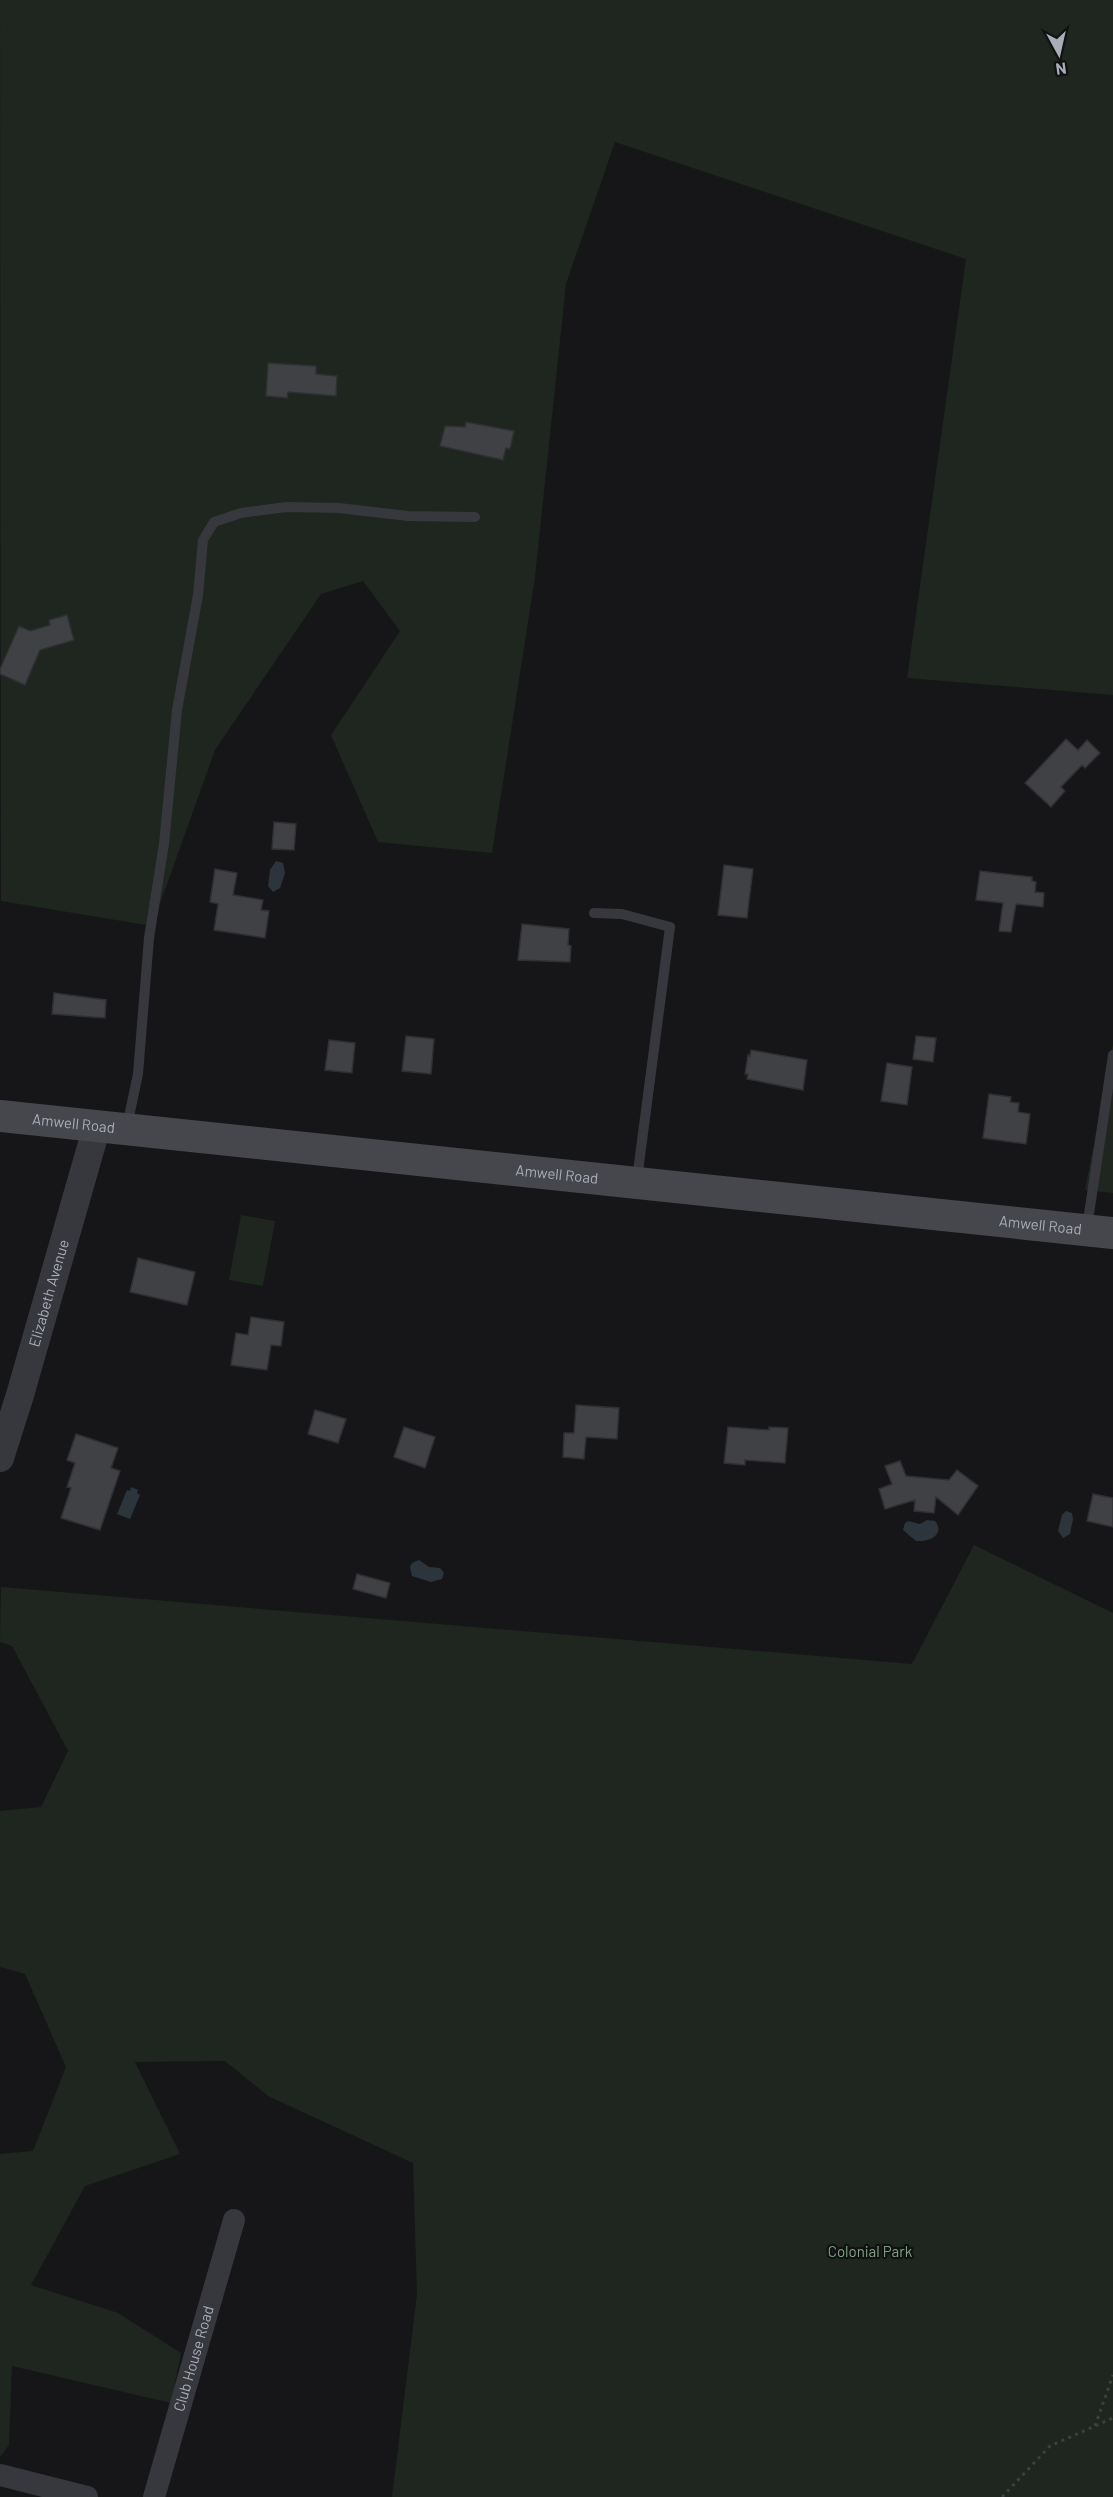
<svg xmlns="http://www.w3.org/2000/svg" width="1113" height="2497" font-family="Barlow,sans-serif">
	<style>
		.green { fill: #1e261f }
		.water { fill: #2c353c }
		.building { fill: #404145; stroke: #303034; stroke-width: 1.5 }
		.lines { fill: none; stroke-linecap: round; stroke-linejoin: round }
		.path { stroke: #3d3f44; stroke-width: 3; stroke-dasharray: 3 4.5; stroke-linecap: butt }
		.service { stroke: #37383d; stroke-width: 10 }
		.minor { stroke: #37383d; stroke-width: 22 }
		.tertiary { stroke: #37383d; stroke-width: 28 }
		.secondary { stroke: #45474d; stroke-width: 32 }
		.labels { text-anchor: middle; stroke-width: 4.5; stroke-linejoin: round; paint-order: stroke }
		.street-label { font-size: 15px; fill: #a8adb8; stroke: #111113 }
		.park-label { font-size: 15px; fill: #7fa381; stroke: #111113 }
	</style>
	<rect width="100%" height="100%" fill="#161618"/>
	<path class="green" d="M0,0H1113V695L907,678L966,259L615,142L566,284L535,577L492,853L378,842L331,735L400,631L363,581L321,594L215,750L152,926L1,901Z
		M1113,1044V1193L1085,1190Z
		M241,1215L275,1221L263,1286L229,1280Z
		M974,1545L1113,1613V2497H392L417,2294L413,2163L268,2096L225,2061L135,2062L180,2154L85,2186L31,2285L118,2313L181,2353L171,2403L12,2366L9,2445L0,2457V2154L33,2151L66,2067L25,1974L0,1967V1811L41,1807L68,1751L12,1646L0,1642L1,1587L912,1664Z"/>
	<path class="water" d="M276,861L283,863L285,873L280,888L273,892L268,886L270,870Z
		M131,1487L138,1490L137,1493L140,1495L130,1519L117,1514L127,1490L130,1491Z
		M1066,1511L1072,1513L1073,1519L1070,1534L1063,1538L1058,1531L1062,1515Z
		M927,1520L935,1521C946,1535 928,1542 916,1541L903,1530L905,1523L908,1521L920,1524Z
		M419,1560L429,1567L440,1568L444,1573L442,1579L431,1582L412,1576L410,1567L412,1563Z"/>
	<path class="building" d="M268,363L316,366V374L337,376L336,396L288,392L287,398L266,396Z
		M466,422L514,431L510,449L506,448L503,460L440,446L445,426L465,427Z
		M67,615L74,640L40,650L25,685L0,674V669L19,626L30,631L50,625L49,620Z
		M1066,739L1078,750L1087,740L1100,753L1085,768L1082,765L1061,787L1065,791L1051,807L1025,783Z
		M274,822L296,824L294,850L272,849Z
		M724,865L753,869L747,918L718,915Z
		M215,869L237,873L233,895L263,900L261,910L269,911L265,938L214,930L218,904L210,902Z
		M980,871L1032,877V881L1036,882L1035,892L1044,893L1043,907L1016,904L1011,932L999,931L1003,903L976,900Z
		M522,924L569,929L568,945L571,946L570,962L518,960Z
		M54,993L106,1000L105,1018L52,1014Z
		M406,1036L434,1039L431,1074L402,1071Z
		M916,1036L936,1038L933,1062L913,1059Z
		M329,1040L355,1043L352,1073L325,1070Z
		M751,1050L807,1060L803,1090L747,1079L748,1074H745L748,1055L750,1056Z
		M887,1063L912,1067L907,1105L881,1101Z
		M989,1094L1011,1097L1010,1102L1019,1103L1018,1112L1030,1114L1026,1144L983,1138Z
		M138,1258L195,1272L187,1305L130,1292Z
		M251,1317L284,1322L281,1346L271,1345L267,1370L231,1365L236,1333L248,1335Z
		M576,1405L619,1408L617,1439L586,1437L584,1459L563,1457L564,1433H574Z
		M315,1410L346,1419L338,1443L308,1434Z
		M404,1427L435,1437L425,1468L394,1457Z
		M728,1427L769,1430V1427L788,1428L785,1463L745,1460V1465L724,1463Z
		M76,1434L118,1448L111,1468L120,1471L100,1530L61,1518L71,1488L67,1487L75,1463L67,1460Z
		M900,1461L906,1476L949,1480L957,1470L978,1486L958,1515L936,1497L934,1513L914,1511L915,1500L885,1509L879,1489L892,1484L885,1466Z
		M1093,1494L1113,1498V1527L1087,1521Z
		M357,1574L390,1583L386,1598L353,1589Z"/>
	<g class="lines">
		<path class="path" d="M1095,2426L1113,2375
			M1002,2497L1050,2446L1113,2418"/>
		<path class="service" d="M594,913L622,914L670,927L637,1179
			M127,1126L138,1074L149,938L164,844L177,710L198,595L203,540L214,522L241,513L286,507L339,508L408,516L475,517
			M1087,1227L1113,1055"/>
		<g class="minor">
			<path d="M0,2475L87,2497"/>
			<path id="s1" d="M154,2497L234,2220"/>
		</g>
		<path class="tertiary" id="s2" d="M0,1458L20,1395L97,1126"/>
		<path class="secondary" id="s3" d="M0,1116L1113,1233"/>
	</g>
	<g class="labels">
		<g class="street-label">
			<text dy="5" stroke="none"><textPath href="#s3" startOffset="74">Amwell Road</textPath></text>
			<text dy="5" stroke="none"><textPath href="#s3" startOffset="560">Amwell Road</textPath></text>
			<text dy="5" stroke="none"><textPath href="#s3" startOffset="1046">Amwell Road</textPath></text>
			<text dy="5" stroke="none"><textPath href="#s2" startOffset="172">Elizabeth Avenue</textPath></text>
			<text dy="5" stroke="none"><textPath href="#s1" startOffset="144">Club House Road</textPath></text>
		</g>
		<g class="park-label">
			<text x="870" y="2257">Colonial Park</text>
		</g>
	</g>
	<g transform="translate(1059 54) rotate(172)" stroke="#111113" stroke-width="4.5" paint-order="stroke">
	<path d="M0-4.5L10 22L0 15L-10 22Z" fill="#a8adb8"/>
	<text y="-9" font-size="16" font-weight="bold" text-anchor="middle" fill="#a8adb8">N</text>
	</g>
</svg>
